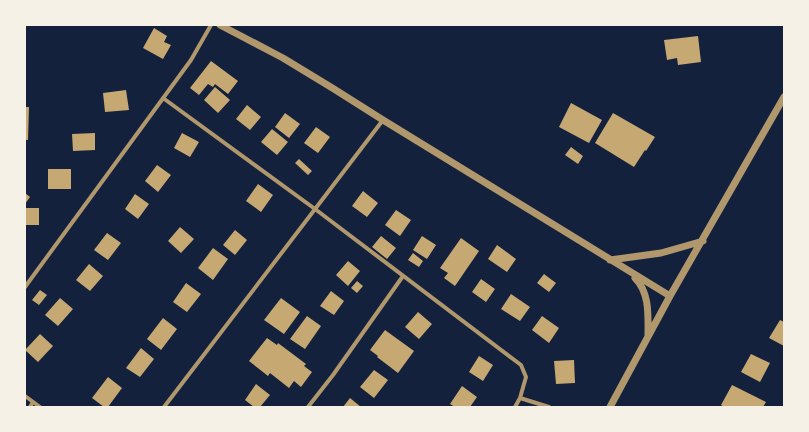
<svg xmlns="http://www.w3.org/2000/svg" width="809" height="432" font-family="'Fira Sans',sans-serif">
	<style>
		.building { fill: #c6a872 }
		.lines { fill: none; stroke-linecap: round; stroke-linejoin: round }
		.minor { stroke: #b1986c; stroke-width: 4 }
		.tertiary { stroke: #b1986c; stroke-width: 7 }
	</style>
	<rect width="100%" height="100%" fill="#14213d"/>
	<path class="building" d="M154,28L167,36L164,42L171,45L163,59L143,48Z
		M698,36L701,62L678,65L677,58L667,60L664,40Z
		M211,61L238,81L228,94L215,84L213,87L208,84L199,95L190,88Z
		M215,87L230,100L218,113L204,100Z
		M126,90L129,110L105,112L103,93Z
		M571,103L602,120L589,143L559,127Z
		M247,105L261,117L250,130L236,119Z
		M25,107H29L28,140H25Z
		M285,113L300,124L289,138L275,127Z
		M613,113L655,137L646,151L645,150L634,167L595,143Z
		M316,127L330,137L318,153L304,143Z
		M272,129L288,142L277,155L261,142Z
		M95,133V150L73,151L72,134Z
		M182,133L199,142L190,157L174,148Z
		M571,147L583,156L578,164L565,155Z
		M299,159L312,171L308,175L295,163Z
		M157,165L171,175L158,192L145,181Z
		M48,169H71V189H48Z
		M258,184L273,195L261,212L246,201Z
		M363,191L378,203L367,217L352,206Z
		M25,193L30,197L25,204Z
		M135,194L149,204L138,219L125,209Z
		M25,208H39V225H25Z
		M396,210L411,220L400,236L385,225Z
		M180,227L194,239L181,253L168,241Z
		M235,230L247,240L235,255L223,245Z
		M107,233L121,243L108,260L94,250Z
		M381,236L396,248L387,259L372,247Z
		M422,236L436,245L427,259L413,250Z
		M461,238L479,251L455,286L444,278L448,273L440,268Z
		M497,245L516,259L507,272L488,259Z
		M213,248L228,259L213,280L198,268Z
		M413,253L423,261L419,267L408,260Z
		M348,261L360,271L348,286L336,275Z
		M89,264L103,276L90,291L76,280Z
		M544,274L556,283L549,292L537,283Z
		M481,279L495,289L486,302L472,292Z
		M357,281L363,286L357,293L351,288Z
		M186,283L201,294L187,312L173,302Z
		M40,290L47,295L39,305L32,300Z
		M331,291L344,301L334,315L320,306Z
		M511,294L530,307L520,321L501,309Z
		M60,298L73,309L58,326L45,315Z
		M281,298L300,312L284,334L264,320Z
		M418,312L432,324L419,339L405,327Z
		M307,316L321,326L305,349L290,339Z
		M542,316L559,328L549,343L532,330Z
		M163,318L177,329L161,350L147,339Z
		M780,320L784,322V346L769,338Z
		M385,330L414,351L398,373L377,357L378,356L370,350Z
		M40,334L53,346L38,362L25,350Z
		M267,338L277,345L278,343L306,364L304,366L312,372L301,387L294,381L289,388L270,373L268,376L249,361Z
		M141,348L154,359L140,377L126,368Z
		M751,354L770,363L760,382L741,372Z
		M479,356L493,365L483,381L469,372Z
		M574,360L575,383L556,384L554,361Z
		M374,370L388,380L374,398L360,387Z
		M108,377L122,388L108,407H104L92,398Z
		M256,384L270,395L260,407H254L245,400Z
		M732,385L766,402L763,407H724L721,405Z
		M462,386L477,397L470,407H455L450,404Z
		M350,398L361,407H343Z"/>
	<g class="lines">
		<path class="minor" d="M163,98L315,209L521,365L526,377L520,398L515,407
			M25,287L191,60L211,25
			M25,396L40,407
			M520,398L549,407
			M30,407L33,402
			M164,407L383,120
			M308,407L333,375L403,276"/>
		<path class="tertiary" d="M220,25L283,58L334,89L383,120L670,296
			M610,260L661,253L703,241
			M635,278C650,293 648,316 648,336
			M610,407L670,296L784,97"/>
	</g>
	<rect width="809" height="432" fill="none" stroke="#f6f1e7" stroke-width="52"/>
</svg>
